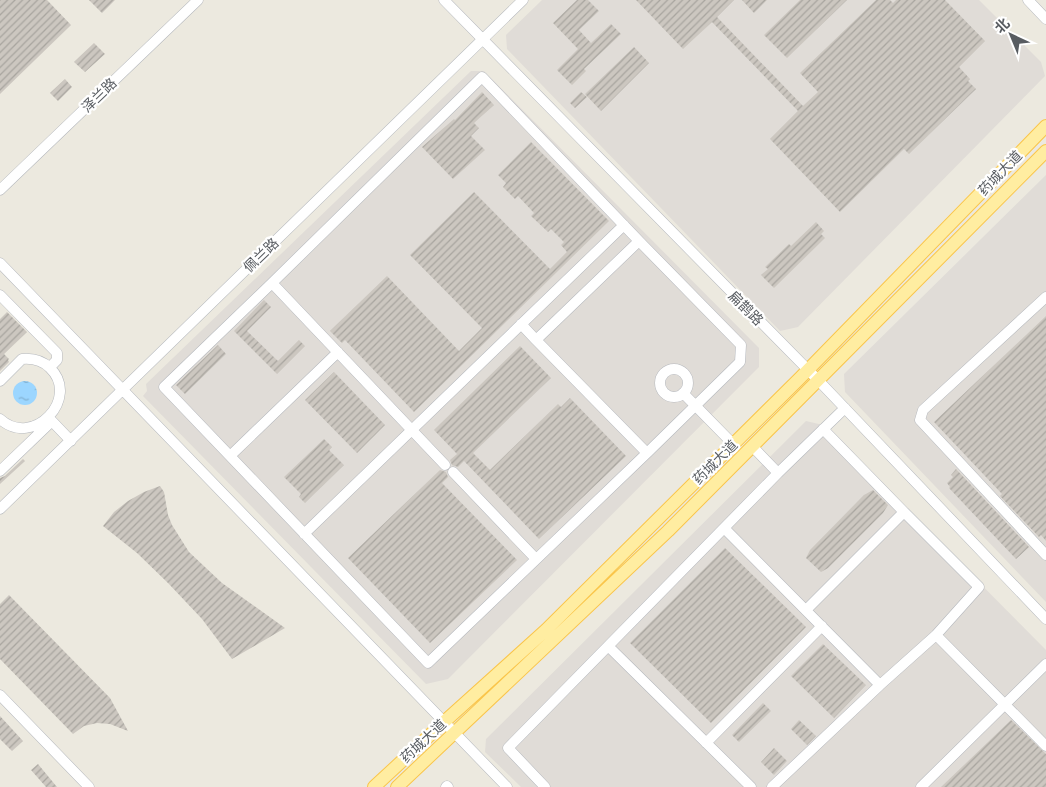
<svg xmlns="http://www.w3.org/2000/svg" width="1046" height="787" font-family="'Space Grotesk','Noto Sans SC',sans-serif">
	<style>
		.industrial { fill: #e0dcd7 }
		.water { fill: url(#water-ripples) }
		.building { fill: url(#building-hatch) }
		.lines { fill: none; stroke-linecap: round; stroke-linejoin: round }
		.minor-casing { stroke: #b5b8bd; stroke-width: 11 }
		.major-casing { stroke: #fac54a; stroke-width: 14 }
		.minor { stroke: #fff; stroke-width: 10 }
		.major { stroke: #ffeda1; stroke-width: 12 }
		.labels { text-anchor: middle; stroke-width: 4.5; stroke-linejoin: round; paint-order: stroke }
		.street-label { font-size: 14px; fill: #585c61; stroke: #fff }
	</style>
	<defs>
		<pattern id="water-ripples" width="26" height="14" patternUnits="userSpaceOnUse" patternTransform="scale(1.25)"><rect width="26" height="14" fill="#9cd6ff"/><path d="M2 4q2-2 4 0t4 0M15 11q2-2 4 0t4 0" fill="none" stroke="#82b1d2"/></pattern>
		<pattern id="building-hatch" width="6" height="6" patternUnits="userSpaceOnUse" patternTransform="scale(1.25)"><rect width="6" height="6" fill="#ccc7c0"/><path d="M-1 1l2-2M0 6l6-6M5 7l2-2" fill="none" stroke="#a8a59f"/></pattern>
	</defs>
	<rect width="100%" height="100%" fill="#ece9df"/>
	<path class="industrial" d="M542,0H979L1041,62L1045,76L798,327L780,331L507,49L506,35Z
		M471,71H484L759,348V367L448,679L426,684L143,396L147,391L146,384Z
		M1046,175V602L845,392L844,374Z
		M806,421L823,425L1046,650V787H521L485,752L486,739Z"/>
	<path class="water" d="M13 393a12 12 0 1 1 24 0a12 12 0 1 1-24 0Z"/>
	<path class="building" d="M0,0H47L71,25L0,94Z
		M89,0H115L102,13Z
		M577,0H588L599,11L579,30L591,43L611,24L621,34L584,69L586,71L572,85L557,70L578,49L553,23Z
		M636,0H734L717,17L803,106L818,92L800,73L876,0H890L893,3L896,0H945L985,41L959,67L970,79L968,81L976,89L909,154L904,149L840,212L770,139L798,111L712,22L683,49Z
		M742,0H767L754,13Z
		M800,0H847L787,58L764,35Z
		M94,43L105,54L85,72L74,62Z
		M634,47L649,63L601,111L585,94Z
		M65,79L72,87L58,101L50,93Z
		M482,92L494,105L474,123L479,128L471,136L485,150L453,179L422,147L454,119L455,120Z
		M581,92L587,97L575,108L570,103Z
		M531,142L609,221L414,412L345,340L342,343L330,331L387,276L459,351L482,328L410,255L474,192L550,269L567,252L561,245L564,242L551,229L548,232L531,216L534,213L518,196L515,199L503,187L506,183L498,175Z
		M816,222L824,231L821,234L825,238L774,288L761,275L768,269L765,267L789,244L791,246Z
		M264,300L271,307L247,331L278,361L299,340L305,346L277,374L234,331Z
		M7,312L27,332L4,354L9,359L8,360L9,362L0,371V319Z
		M1046,316V541L1041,535L1039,537L1000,496L1002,494L934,422Z
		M218,345L226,354L185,394L176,385Z
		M520,346L551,378L473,453L490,470L558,404L561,407L570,398L626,456L539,539L464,461L458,467L452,465L450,460L457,454L434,430Z
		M334,372L385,425L357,453L305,400Z
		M324,439L332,447L329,450L344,465L305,503L299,497L301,494L284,477Z
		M23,459L25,461L0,484V478L5,476Z
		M956,469L1029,547L1016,559L949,488L950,487L947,483L953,477L951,475Z
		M440,470L446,472L448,477L442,483L517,560L430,643L348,558Z
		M160,486L164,492L168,515L172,525L189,552L222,583L285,628L232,659L202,619L168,583L137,553L103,526L114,512L128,501L144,492Z
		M873,490L888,505L883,513L828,568L821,572L806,558L810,550L864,495Z
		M725,548L806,627L711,723L630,643Z
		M9,595L110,698L128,731L110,724L97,723L84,726L73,734L0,659V604Z
		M823,644L866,685L834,718L791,676Z
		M763,703L771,711L739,742L732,735Z
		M0,716L23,741L12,751L0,739Z
		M799,720L816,736L807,745L791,729Z
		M1011,720L1046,754V787H941Z
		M774,748L787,761L774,775L761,762Z
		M38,764L57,787H46L31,770Z"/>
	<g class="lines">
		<defs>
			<path id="minor" d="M444,0L818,380L1046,619
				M1028,0L1046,19
				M0,190L198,0
				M639,241L741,345L740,362L647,453L536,340Z
				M0,263L507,787
				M272,283L482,77L639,241
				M0,295L57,353V360L50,367
				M1046,297L923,410L920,420L1046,555
				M521,324L536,340
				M660 383a14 14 0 1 1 28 0a14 14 0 1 1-28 0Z
				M0,381L22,359C33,358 43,361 50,368C81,398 33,449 0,419
				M683,393L733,444
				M48,417L71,441
				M752,446L778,473L845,408
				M230,456L338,352
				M445,465L272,283L164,387L428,663L647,453
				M0,471L50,423
				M453,472L536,559
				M0,509L523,0
				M724,528L880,685L772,787
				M304,534L624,225
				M806,610L904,512L823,429
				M936,635L1046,746
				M608,646L751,787
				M880,685L936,635L979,587L904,512
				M0,695L89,787
				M706,743L822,626
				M446,787L447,786L448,787
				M545,787L508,748L778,473
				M921,787L1046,664"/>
			<path id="major" d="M374,787L444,722L546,630L800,378L1046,126
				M397,787L668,531L1046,151"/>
		</defs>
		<use href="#minor" class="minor-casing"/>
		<use href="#major" class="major-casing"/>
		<use href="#minor" class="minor"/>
		<use href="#major" class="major"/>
	</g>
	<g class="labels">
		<g class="street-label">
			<text transform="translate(99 95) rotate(-44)" y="5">泽兰路</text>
			<text transform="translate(1000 173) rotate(-46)" y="5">药城大道</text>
			<text transform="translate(261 255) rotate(-44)" y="5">佩兰路</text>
			<text transform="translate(746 308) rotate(45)" y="5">扁鹊路</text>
			<text transform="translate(715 462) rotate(-45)" y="5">药城大道</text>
			<text transform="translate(423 741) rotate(-43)" y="5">药城大道</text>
		</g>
	</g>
	<g transform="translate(1011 35) rotate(316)" stroke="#ffffff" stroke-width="4" paint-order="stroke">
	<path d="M0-4L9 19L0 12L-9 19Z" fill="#585c61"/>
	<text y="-8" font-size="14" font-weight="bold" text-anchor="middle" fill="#585c61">北</text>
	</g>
</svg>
